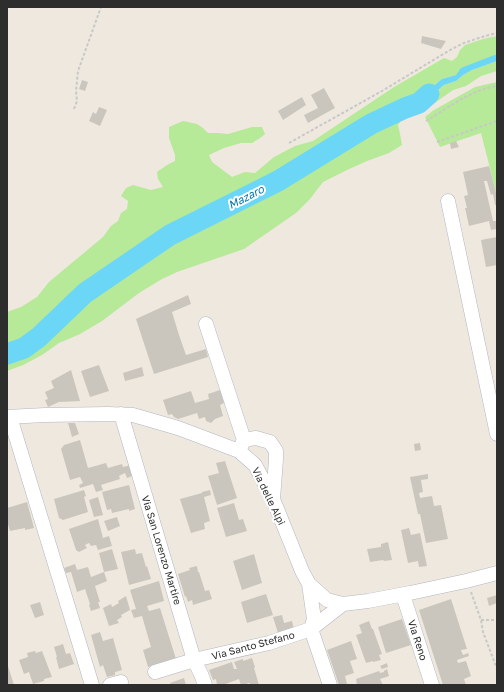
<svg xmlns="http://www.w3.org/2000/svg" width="504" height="692" font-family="'Golos Text',sans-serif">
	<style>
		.green { fill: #b6e998 }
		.water { fill: #6cd6f7 }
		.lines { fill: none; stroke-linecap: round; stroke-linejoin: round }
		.river { stroke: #6cd6f7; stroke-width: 21 }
		.building { fill: #cbc6bd }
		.street-casing { stroke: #b3b6c1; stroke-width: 15 }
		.path { stroke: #c8c8c8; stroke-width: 2; stroke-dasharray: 3 2; stroke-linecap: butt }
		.street { stroke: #fff; stroke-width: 14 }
		.labels { text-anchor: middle; stroke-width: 4; stroke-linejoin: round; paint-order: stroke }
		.street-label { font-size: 10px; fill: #2d2d2d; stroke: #fff }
		.water-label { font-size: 11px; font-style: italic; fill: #0475aa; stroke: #fff }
	</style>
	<rect width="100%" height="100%" fill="#efe8df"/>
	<path class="green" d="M497,36V54L459,72L456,75L442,79L431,88L426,91L420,99L413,100L406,107H414L432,96L444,85L456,81L463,75L472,70L497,61V71L481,76L466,86L453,90L436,102L421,109L414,114L405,115L398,125L400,134L402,145L389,153L367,161L347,170L323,182L310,199L296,213L244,249L177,272L162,279L139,293L102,321L80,334L59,343L42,355L23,365L7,371V312L21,307L37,297L49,282L103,237L111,226L118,221L121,213L127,209L128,201L121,196L126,188L133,185L151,190L163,187L158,179L157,172L167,165L175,161V155L169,138V127L183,121L197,124L203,128L208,133H218L228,134L252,127H262L265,134L260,138L252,143H241L224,148L209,155L212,162L232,177L245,172L255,173L274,157L295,146L313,141L394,87L444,58L452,61L457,57L460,50L465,45L483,39Z
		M497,82V196L481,133L440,147L425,117L434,110L475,87Z"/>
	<path class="water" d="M497,54V61L472,70L463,75L456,81L444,85L420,105L414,107L405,108L413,100L420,99L426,91L431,88L442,79L456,75L461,68Z"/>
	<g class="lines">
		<path class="river" d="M7,354L24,348L39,337L85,293L170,235L278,181L371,124L405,108L419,103L429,94"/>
	</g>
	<path class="building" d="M422,36L446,41L441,49L421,43Z
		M82,80L88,82L85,91L79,89Z
		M324,88L335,108L308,123L304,115L318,108L311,95Z
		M302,97L306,105L283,120L278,111Z
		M99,107L107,110L100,126L89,121L93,112L96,114Z
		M456,141L459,147L451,149L450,143Z
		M489,166L497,196V205H495L493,194L491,195L487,181H484L493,221H497V229L491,230L489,221L469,226L465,208H467L464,196L468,195L463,172Z
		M497,237V265L486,267L481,240Z
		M188,295L191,304L172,312L179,335L186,355L206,349L208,357L154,374L136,319Z
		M99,365L109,391L90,397L81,371Z
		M142,367L144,376L125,381L123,373Z
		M71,370L80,401L59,402L48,407L45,400L48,399L45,392L54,388L51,381Z
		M220,390L224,403L220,405L223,416L215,419L211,423L206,421L205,417L199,419L197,413L178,419L174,417L172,414L168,415L163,400L191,391L195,403L209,399L208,394Z
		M68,423H75L79,434L72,437Z
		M80,440L88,468L106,463L108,468L122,464L123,467L131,465L135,475L127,478L125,473L119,476L120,479L101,485L103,490L96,492L93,484L80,488L79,485L83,483L80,477L70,480L61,449L64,445Z
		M420,443L421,450L415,451L414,444Z
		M225,461L237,498L217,505L208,476L219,473L216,463Z
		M428,474V479L421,480L423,492L419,493L420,498L432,496L434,506L441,505L448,539L426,543L420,514H418L410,477Z
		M129,485L135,509L129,511V509L112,513L111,509L107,510L102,492Z
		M84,490L86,496L84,497L88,512L63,520L59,518L54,499Z
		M210,490L211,495L204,497L210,521L204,523L205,529L191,533L180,499L202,493V492Z
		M98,497L103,515L94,517L89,500Z
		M27,502L34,528L25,530V528L10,531L7,521V508Z
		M234,503L239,520L243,519L247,531L226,537L217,508Z
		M117,517L120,526L108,531L104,521Z
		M98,519L103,538L109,536L112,546L98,550L96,545L91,546L89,543L85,545L87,548L79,552L76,550L69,529Z
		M409,528L411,535L420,533L427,566L419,567L418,561L408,563L401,530Z
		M388,542L392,560L384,561L383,560L370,562L367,549L381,547V544Z
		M112,549L118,569L104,572L99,553Z
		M135,549L136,554L142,553L146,567L147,566L151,579L129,585L121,552Z
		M254,554L262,583L242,590L233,561Z
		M75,564L77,570L88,567L91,577L104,572L107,581L95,586L100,602H98L100,608L91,611L89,605L90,604L85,589L77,592L71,572L66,573L64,568Z
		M197,566L198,572H199L205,591L209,590L212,599L193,605L192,600L188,602L186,596L185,597L178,574L190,570L189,568Z
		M159,581L164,601L147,606L149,611L160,608L176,659L148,667L143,650L151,647L142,616L134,618L131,610L136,609L130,590Z
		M266,594L273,615L247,623L241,602Z
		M497,595V603L489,606L487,598Z
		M126,596L130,610L121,615L122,617L117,620L119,623L109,626L103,608L111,604L112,607L119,603L118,601Z
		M451,599L467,649L461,650L463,655L468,653L469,656L457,660L458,663L466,661L471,676L464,679L466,685H443L419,610Z
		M40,602L44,615L35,618L30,605Z
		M282,615L284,623L292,621L294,629L278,633L273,617Z
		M402,619L411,645L386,653L378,627Z
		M369,621L372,629H373L382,654L379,655L381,660L373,662V661L366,663L356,635L362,633L359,625Z
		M100,632L103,641L113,638L122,670L115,672V675L107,677L103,665L100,667L91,635Z
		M351,641L357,659L350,661L354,673L345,676L347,684L344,685H339L327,650Z
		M63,644L66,654L70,653L74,664L59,669L56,657H57L54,647Z
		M35,651L36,653L42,651L52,677L44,679V681L33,684L29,672L24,674L19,660L28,657L27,653Z
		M252,658L255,667L254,668L259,685H250V683L241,685L239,679L223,685H217L216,679L213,680L209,670L232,662L234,669H237L234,662L243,659V661Z
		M7,663L14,685H7Z
		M387,663L388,667L382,669L380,666Z
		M387,669L389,676L380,679L383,685H357L356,679L379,671L380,673L384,672V671Z
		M184,678L186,685H171L170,683Z"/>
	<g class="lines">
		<defs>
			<path id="street" d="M448,201L497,434
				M206,324L244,440L239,451
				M121,414L194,660L201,674L205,685
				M7,417L45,415L108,414L133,415L178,428L239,451L255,465L273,499L302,571L309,584L327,600L343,604L368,601L410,593L466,581L497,573
				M10,417L92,685
				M244,440L256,438L270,442L276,451V459L273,499
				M309,584L314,619L311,629L330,685
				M403,595L432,685
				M155,672L194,660L269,643L311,629L343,604
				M110,685L121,682"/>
		</defs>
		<use href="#street" class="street-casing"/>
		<path class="path" d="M74,109L77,101L76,91L78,71L101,7
			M426,121C448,108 472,89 497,86
			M437,142L497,121
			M289,143L382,91L450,50L464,43L485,36L497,33
			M471,592L481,620L483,632L497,669
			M481,620H497"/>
		<use href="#street" class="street"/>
	</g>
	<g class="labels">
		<g class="street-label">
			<text transform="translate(269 496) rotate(64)" y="4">Via delle Alpi</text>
			<text transform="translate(162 550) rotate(73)" y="4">Via San Lorenzo Martire</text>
			<text transform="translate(418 640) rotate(72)" y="4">Via Reno</text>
			<text transform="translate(253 645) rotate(-15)" y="4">Via Santo Stefano</text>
		</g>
		<g class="water-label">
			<text transform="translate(246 197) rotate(-27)" y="4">Mazaro</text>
		</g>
	</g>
	<rect width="504" height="692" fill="none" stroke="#2d2d2d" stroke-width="16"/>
</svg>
